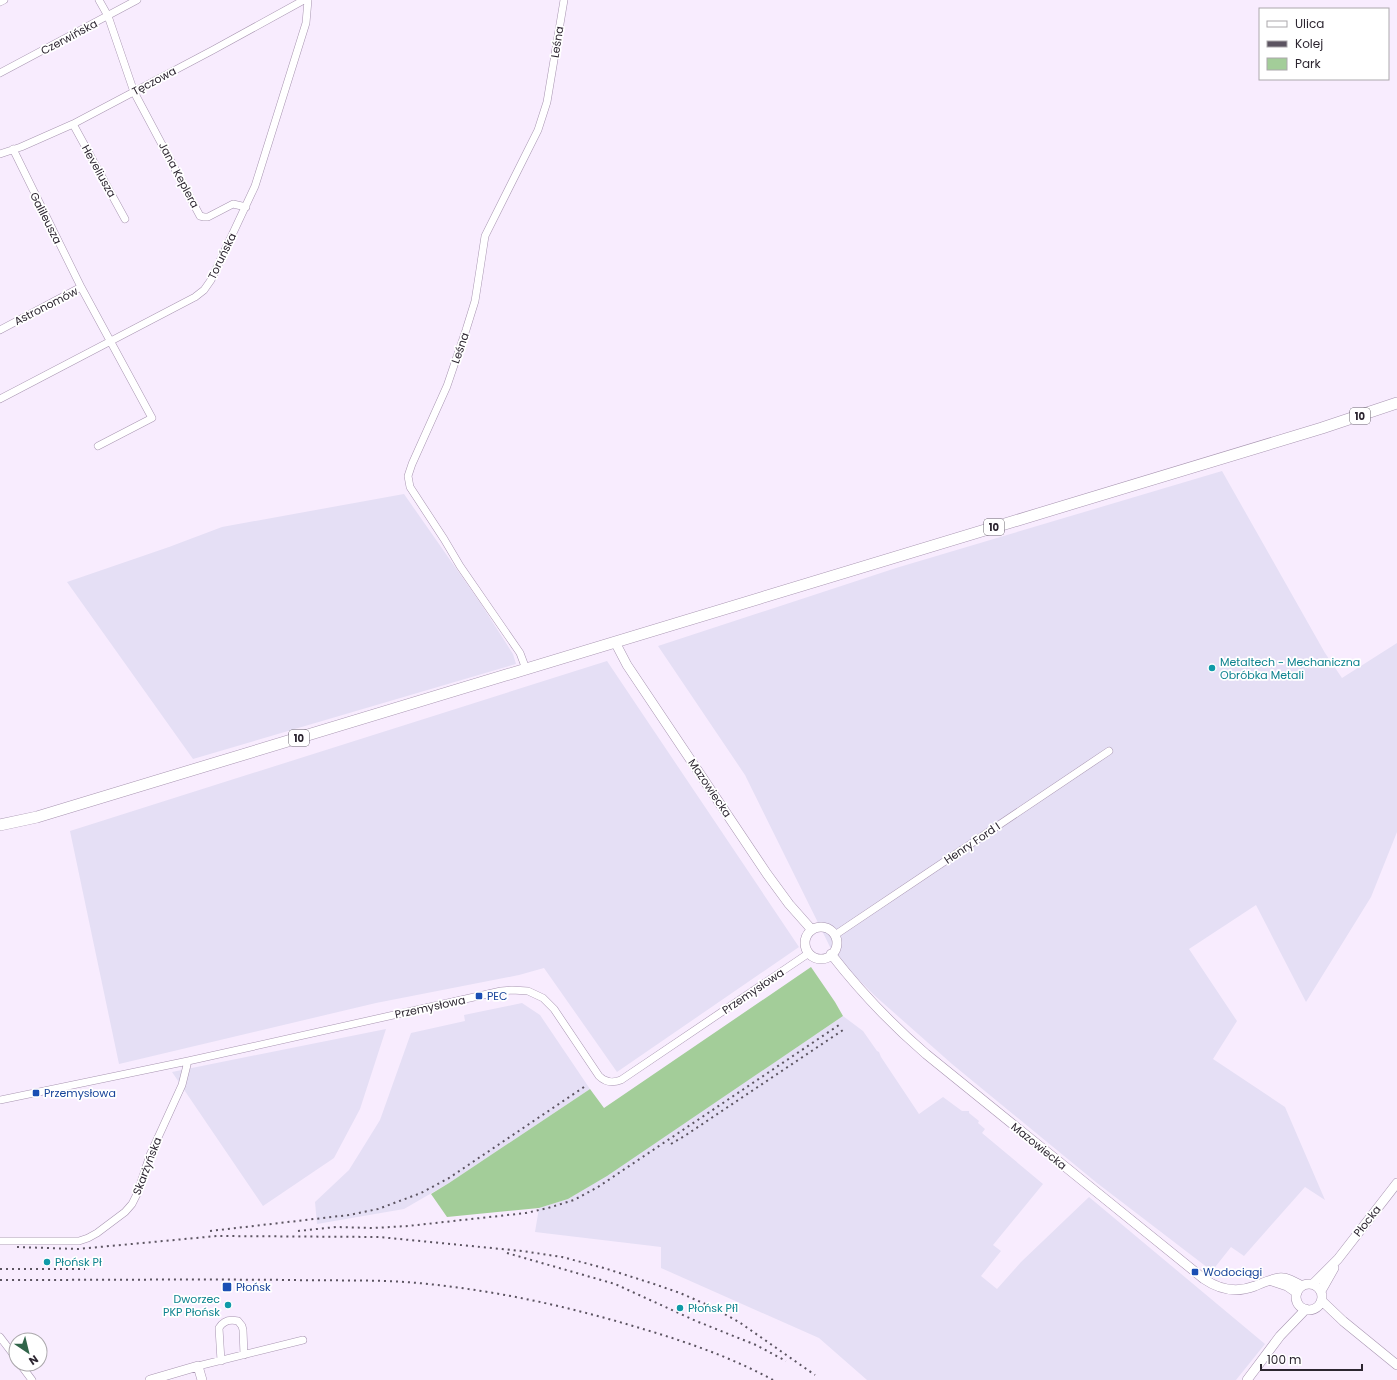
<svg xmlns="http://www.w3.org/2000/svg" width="1397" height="1380" font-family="Poppins,sans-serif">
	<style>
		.industrial { fill: #e5dff5 }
		.green { fill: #a3cd99 }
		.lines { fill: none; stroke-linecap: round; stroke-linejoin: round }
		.minor-casing { stroke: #a895b1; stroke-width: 8 }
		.tertiary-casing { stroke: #a895b1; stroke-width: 10 }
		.primary-casing { stroke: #a895b1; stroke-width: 12 }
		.minor { stroke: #fff; stroke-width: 7 }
		.tertiary { stroke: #fff; stroke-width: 9 }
		.primary { stroke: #fff; stroke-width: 11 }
		.rail { stroke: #5c5461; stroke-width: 2; stroke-dasharray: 2 4; stroke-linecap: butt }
		.culture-dot { fill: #0f9aa8; stroke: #fff; stroke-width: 1.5 }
		.transit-dot { fill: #1a4fb4; stroke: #fff; stroke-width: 1.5 }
		.labels { text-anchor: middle; stroke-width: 3.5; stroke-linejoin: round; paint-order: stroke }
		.shield { fill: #fff; stroke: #6b666e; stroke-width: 1 }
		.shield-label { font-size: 10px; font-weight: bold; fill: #2c2530 }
		.street-label { font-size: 11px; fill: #2c2530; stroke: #fff }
		.culture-label { font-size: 11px; fill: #0d838f; stroke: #fff; text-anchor: start }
		.transit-label { font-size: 11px; fill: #164399; stroke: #fff; text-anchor: start }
	</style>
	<rect width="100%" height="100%" fill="#f8ecfe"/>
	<path class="industrial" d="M1222,471L1325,653L1342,678L1397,643V832L1371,897L1306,1002L1256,905L1189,949L1237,1021L1213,1059L1285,1107L1325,1200L1305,1187L1244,1256L1231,1247L1212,1271L1097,1183L952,1064L874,995L834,955L745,775L658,646L896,568Z
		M404,494L481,604L513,654L516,664L193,759L67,582L169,547L222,527Z
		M607,661L799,947L617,1072L544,968L519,975L376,1003L119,1064L70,831Z
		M522,1003L540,1015L590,1089L449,1183L404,1209L317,1224L315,1202L349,1170L380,1120L411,1033L465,1021L464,1015Z
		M843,1016L863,1031L877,1051L879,1052L881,1057L919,1114L943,1097L962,1111H969V1113L979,1121L978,1123L985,1129L982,1133L1043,1184L993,1245L1001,1251L981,1276L997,1289L1021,1262L1089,1197L1265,1344L1236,1380H867L819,1338L661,1268V1247L535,1232L539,1208L568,1199L606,1176Z
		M386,1029L360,1109L334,1158L263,1206L172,1072Z"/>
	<path class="green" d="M811,967L835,1002L843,1016L607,1176L568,1199L539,1208L447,1217L431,1194L449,1183L590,1089L604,1108Z"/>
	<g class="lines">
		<defs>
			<path id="minor" d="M99,0L108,16L134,92L200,216L204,217H208L233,204L246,207
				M0,2L4,0
				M0,73L137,0
				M73,124L125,219
				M13,149L81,287
				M0,154L21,147L73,124L213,50L304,0
				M0,330L81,287L152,418L98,446
				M0,399L195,297L204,290L211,280L255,186L306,23L308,0
				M526,669L520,653L460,566L444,539L410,487L408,476L412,464L447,386L466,330L475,301L480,269L485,236L538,130L547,102L564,0
				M835,935L1109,751
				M0,1100L188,1061L501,991L512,990L528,991L543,998L554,1009L599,1076C606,1083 613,1083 621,1080L809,953
				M0,1241H79L88,1238L97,1233L125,1212L132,1204L137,1194L150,1155L182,1085L188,1061
				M0,1337L16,1358
				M221,1361L219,1328C223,1321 230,1319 238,1321L242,1326L243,1330L244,1355
				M20,1364L32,1380
				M198,1366L303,1340"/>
			<path id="tertiary" d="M615,642L627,665L767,874L789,904L812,930
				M805 943a16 16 0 1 1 32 0a16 16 0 1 1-32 0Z
				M831,954C859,990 891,1024 926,1054L1204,1279C1220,1290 1237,1293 1255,1286C1262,1283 1271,1279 1279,1278C1287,1277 1295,1282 1302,1286
				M1272,1281L1287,1286L1297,1293
				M1313,1284L1338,1259L1397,1183
				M1296 1297a13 13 0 1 1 26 0a13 13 0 1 1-26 0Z
				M1321,1291L1334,1268
				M1322,1301L1343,1321L1397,1365
				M150,1380L198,1366L202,1380
				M1247,1380L1280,1336L1306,1309"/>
			<path id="primary" d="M0,825L37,817L1322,428L1397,403"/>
		</defs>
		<use href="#minor" class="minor-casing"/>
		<use href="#tertiary" class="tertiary-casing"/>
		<use href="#primary" class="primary-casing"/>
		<use href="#minor" class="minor"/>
		<use href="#tertiary" class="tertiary"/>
		<use href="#primary" class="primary"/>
		<path class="rail" d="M671,1144L686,1135L846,1028
			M210,1231L349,1215L378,1209L421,1193L449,1178L584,1087
			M298,1231L336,1227L373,1228L408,1226L526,1213L548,1208L574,1200L598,1187L842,1023
			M17,1247L78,1249L217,1236L379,1237L522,1251L562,1257L604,1268L654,1284L680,1293L710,1306L739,1322L815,1375
			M507,1253L615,1284L696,1321L756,1345L786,1361
			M0,1269H85
			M0,1280C98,1280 195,1279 293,1280C338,1281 383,1279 428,1284C497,1291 566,1306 633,1326C681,1340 729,1356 773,1380"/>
	</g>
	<g class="culture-dot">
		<circle cx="1212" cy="668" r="4"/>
		<circle cx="47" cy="1262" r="4"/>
		<circle cx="228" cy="1305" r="4"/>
		<circle cx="680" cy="1308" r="4"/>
	</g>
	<g class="transit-dot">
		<rect x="475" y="992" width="8" height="8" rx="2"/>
		<rect x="32" y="1089" width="8" height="8" rx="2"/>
		<rect x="1191" y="1268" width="8" height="8" rx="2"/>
		<rect x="222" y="1282" width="10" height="10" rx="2"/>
	</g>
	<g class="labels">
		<g class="shield">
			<rect x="1350" y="408" width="20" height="16" rx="3"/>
			<rect x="984" y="519" width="20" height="16" rx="3"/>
			<rect x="289" y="730" width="20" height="16" rx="3"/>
		</g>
		<g class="shield-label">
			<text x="1360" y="420">10</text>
			<text x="994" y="531">10</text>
			<text x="299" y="742">10</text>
		</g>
		<g class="street-label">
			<text transform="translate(69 37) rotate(-28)" y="4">Czerwińska</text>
			<text transform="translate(557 42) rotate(-81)" y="4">Leśna</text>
			<text transform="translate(154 81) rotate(-28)" y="4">Tęczowa</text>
			<text transform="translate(99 171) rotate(61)" y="4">Heveliusza</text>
			<text transform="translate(179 175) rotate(62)" y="4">Jana Keplera</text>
			<text transform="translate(46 218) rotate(63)" y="4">Galileusza</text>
			<text transform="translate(222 256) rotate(-64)" y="4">Toruńska</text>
			<text transform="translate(46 306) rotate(-27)" y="4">Astronomów</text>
			<text transform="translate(460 348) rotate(-71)" y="4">Leśna</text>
			<text transform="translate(710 788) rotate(56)" y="4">Mazowiecka</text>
			<text transform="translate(972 843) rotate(-34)" y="4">Henry Ford I</text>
			<text transform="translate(753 991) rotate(-34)" y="4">Przemysłowa</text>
			<text transform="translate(430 1007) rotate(-12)" y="4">Przemysłowa</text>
			<text transform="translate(1039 1146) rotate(39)" y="4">Mazowiecka</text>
			<text transform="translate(147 1166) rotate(-69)" y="4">Skarżyńska</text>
			<text transform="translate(1367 1221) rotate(-52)" y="4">Płocka</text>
		</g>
		<g class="culture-label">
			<text x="1220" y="666">Metaltech - Mechaniczna<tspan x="1220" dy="13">Obróbka Metali</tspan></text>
			<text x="55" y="1266">Płońsk Pł</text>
			<text x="220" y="1303" text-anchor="end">Dworzec<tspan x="220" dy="13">PKP Płońsk</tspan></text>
			<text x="688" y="1312">Płońsk Pł1</text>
		</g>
		<g class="transit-label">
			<text x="487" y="1000">PEC</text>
			<text x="44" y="1097">Przemysłowa</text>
			<text x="1203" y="1276">Wodociągi</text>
			<text x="236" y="1291">Płońsk</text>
		</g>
	</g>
	<rect x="1259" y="8" width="130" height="72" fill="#ffffff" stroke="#aba8ac"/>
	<rect x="1267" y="21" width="20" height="6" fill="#ffffff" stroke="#aba8ac"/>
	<text x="1295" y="28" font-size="12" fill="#2c2530">Ulica</text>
	<rect x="1267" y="41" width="20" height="6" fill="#5c5461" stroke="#aba8ac"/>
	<text x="1295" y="48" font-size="12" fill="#2c2530">Kolej</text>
	<rect x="1267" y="58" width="20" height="12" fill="#a3cd99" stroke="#aba8ac"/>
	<text x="1295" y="68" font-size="12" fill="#2c2530">Park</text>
	<g transform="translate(28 1352) rotate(145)"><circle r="19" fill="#ffffff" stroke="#aba8ac"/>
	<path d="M0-3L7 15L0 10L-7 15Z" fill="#31654a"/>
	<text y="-6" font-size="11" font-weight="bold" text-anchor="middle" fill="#2c2530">N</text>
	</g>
	<path d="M1261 1364v6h101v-6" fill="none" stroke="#2c2530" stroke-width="2"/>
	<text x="1267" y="1364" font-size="12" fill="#2c2530" stroke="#ffffff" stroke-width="3" paint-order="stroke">100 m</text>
</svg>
